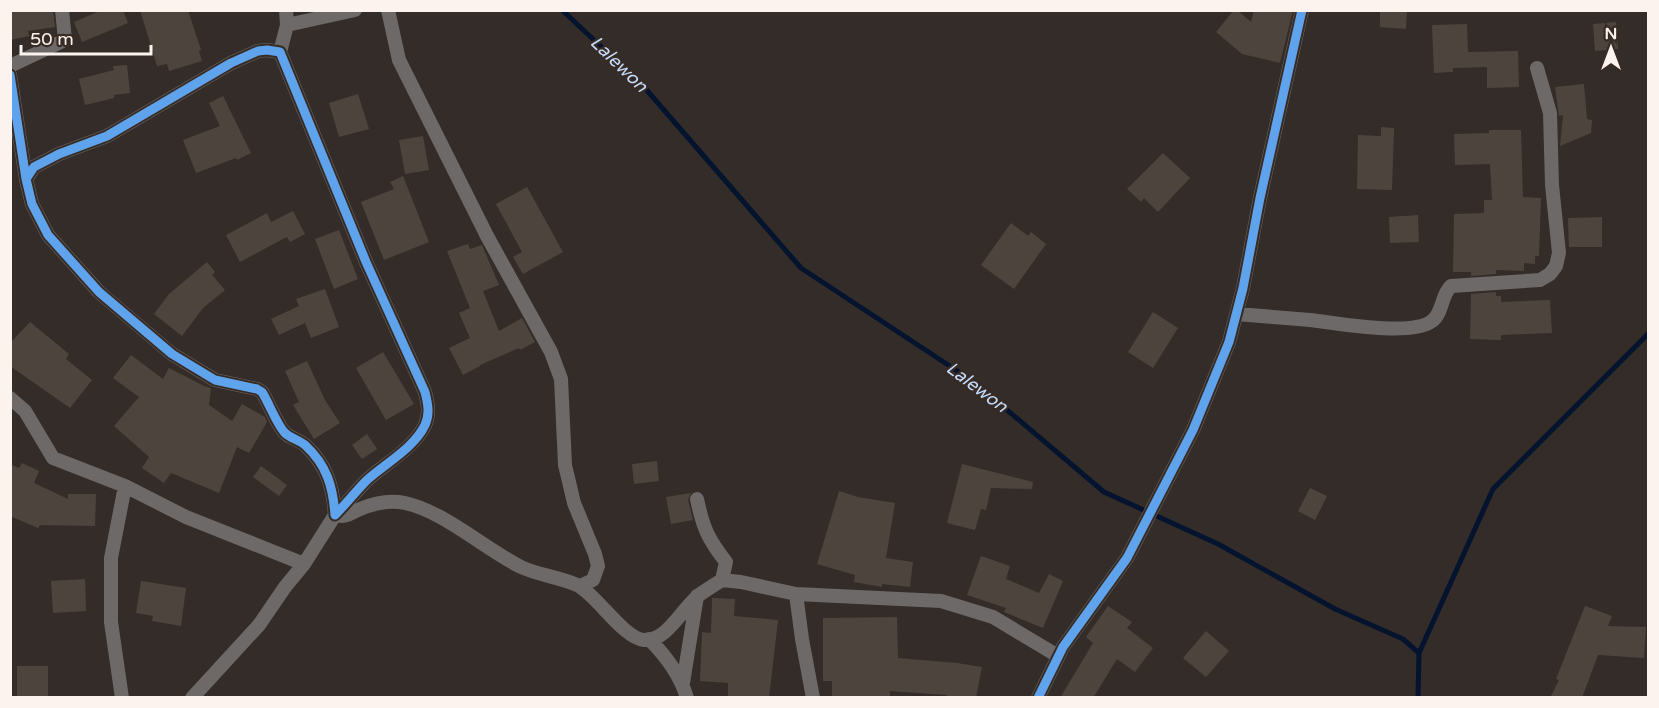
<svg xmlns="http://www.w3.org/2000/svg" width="1659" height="708" font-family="'Varela Round',sans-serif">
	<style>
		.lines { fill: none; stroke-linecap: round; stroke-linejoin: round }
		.stream { stroke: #05142e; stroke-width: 5 }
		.building { fill: #4d453d }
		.minor { stroke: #6c6968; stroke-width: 14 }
		.cycleway-casing { stroke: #372b24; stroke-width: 13 }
		.cycleway { stroke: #60a3ed; stroke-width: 9 }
		.labels { text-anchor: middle; stroke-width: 4.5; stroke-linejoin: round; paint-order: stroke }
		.water-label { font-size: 18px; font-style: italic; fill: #c2dbfd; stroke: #372b24 }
	</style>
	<rect width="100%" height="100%" fill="#332c28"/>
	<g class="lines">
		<path class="stream" d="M562,10L644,87L801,268L974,382L1104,492L1218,544L1335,609L1403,639L1419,653
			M1418,698L1419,653L1493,489L1648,334"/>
	</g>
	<path class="building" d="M10,10H53L55,27L28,31L29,36L10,40Z
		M102,10H123L128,23L82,42L74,22Z
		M140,10H188L201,50L199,51L202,61L169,71L167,64L157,66Z
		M1234,10H1237L1251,22L1254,10H1293L1280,63L1242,54L1216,32Z
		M1380,10H1407L1406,29L1380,27Z
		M1616,22L1618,49L1595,51L1593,24Z
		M1467,24L1468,52L1518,51L1519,87L1487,88V67L1453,68V72L1434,73L1432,25Z
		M127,65L130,93L114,95V98L85,105L79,79L114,70L113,66Z
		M1584,84L1587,119L1592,120L1591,133L1560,146L1563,115L1559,116L1555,87Z
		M358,94L369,129L339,137L329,103Z
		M223,96L251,153L237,160L236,158L196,173L183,140L220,126L209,103Z
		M1381,127L1394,128L1392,190L1357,189L1358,135L1381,136Z
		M1489,130H1521L1523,197L1541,198L1539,256H1535V264L1524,263V271L1496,270V274L1471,276V272H1453L1454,214L1484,213V200H1492L1490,164L1455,165L1454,134L1489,133Z
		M423,136L429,170L405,174L399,140Z
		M1163,153L1190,178L1158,212L1144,198L1141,202L1127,189Z
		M403,176L429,242L384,260L361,202L394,189L390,182Z
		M527,187L563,252L523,274L513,257L522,252L496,204Z
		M293,211L305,234L290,242L287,237L240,262L226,235L267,213L271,222Z
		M1418,215L1419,242L1390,243L1389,217Z
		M1602,217V247H1569L1568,218Z
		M1011,223L1028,236L1031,232L1046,244L1014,289L981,265Z
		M339,230L358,279L334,289L315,239Z
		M468,244L470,249L482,245L499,285L483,291L499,331L522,318L535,342L520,350L519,348L480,365V366L463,375L449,348L470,338L459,313L470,308L447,251Z
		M207,262L215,272L212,275L225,290L203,308L182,336L154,314L169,294Z
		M325,289L339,327L311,338L305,323L279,335L271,319L299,306L296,299Z
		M1496,292V296H1501V302L1550,300L1552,333L1501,335V340L1470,339L1471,294Z
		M1153,312L1178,328L1153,368L1128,352Z
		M30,322L69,354L66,359L92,380L70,408L10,366V343Z
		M383,352L414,404L386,420L356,368Z
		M131,355L163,379L169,368L204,386L211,388L209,405L232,421L242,404L265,417L267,422L249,453L237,447L219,493L171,473L164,483L142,468L149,457L114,426L139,397L113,378Z
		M307,361L325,400L340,423L314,439L293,405L299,402L285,371Z
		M367,434L377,449L362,459L352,445Z
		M657,461L659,481L634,484L632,464Z
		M22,463L39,471L34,483L68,499V494H96L95,526L40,525L38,528L10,516V464L19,468Z
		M962,464L1033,482L1032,489L991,488L986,510L981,509L975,530L947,523Z
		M261,466L287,485L279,496L253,477Z
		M1310,488L1327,496L1315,520L1298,511Z
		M839,491L858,497L895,503L886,558L913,562L910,587L882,584V587L854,582L855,575L817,564Z
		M691,493L688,500L693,520L671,524L666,497Z
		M981,556L1010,566L1006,579L1039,593L1049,574L1063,581L1043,628L1004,612L1006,608L967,595Z
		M85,579L86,611L53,613L51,581Z
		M141,581L186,588L181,626L152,621L153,616L136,613Z
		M712,598L735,599L734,616L778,620L769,698H728V683L700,681L702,632L711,633Z
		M1108,606L1132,622L1127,628L1153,648L1135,672L1117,659L1093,698H1060L1093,643L1086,637Z
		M1585,606L1612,616L1608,626L1646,627L1644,658L1598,655L1582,698H1550L1559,680L1556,679Z
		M897,617L898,658L957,663L982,667L976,698H947V695L890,691V698H832V681H823V618Z
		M1206,631L1229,651L1206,677L1183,658Z
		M17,666H48V698H17Z"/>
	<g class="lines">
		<path class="minor" d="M388,10L399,60L487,236L551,352L561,379L565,465L574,503L595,554L598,566L593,580L580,586
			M287,25L355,10
			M280,52L287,25L286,10
			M10,66L65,40L62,10
			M10,75L26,179L32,204L48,235L99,292L172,354L215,380L257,389L262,392C269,403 277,425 285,433C290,438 299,440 305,445C327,465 333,487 335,515C346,504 356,491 367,480C386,463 414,448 425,425C430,414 428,404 425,392L366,262L280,52L267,50L258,51L231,63L107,136L59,154L34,167L26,179
			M1237,314C1261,316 1285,318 1310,320C1336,323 1411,337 1432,321C1443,313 1441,295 1451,286L1540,280L1550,274L1556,266L1559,253L1552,185L1550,113L1537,68
			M10,398L25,411L53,458L125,486L111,558V622L122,698
			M125,486L186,517L304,564
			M697,499C703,528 708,539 726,562L722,580L741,582L796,594L941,601L993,617L1058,656
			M796,594L802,639L813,698
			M649,639C666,656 680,674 687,698
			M683,683L697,596
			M192,698L259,625L285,587L304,564L335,515C347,518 350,513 360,509C374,503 391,500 405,503C443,511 485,549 521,567C538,575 559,577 577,585C596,594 623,638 644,640C668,641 682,608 699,595C706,590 714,585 722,580
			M1038,698L1063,647L1127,558L1193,430L1229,342L1243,288L1260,198L1302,10"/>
		<defs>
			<path id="cycleway" d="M10,75L26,179L32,204L48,235L99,292L172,354L215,380L257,389L262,392C269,403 277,425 285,433C290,438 299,440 305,445C327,465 333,487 335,515C346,504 356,491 367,480C386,463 414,448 425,425C430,414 428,404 425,392L366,262L280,52L267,50L258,51L231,63L107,136L59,154L34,167L26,179
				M1038,698L1063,647L1127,558L1193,430L1229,342L1243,288L1260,198L1302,10"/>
		</defs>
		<use href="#cycleway" class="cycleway-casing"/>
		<use href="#cycleway" class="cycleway"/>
	</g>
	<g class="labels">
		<g class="water-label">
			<text transform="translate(619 64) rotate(44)" y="6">Lalewon</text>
			<text transform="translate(977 387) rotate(37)" y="6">Lalewon</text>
		</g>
	</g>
	<rect width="1659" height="708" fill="none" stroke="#fcf3ee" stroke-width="24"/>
	<g transform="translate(1611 48)" stroke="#372b24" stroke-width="4.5" paint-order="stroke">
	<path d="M0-4.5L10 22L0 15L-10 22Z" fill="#fcf3ee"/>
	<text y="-9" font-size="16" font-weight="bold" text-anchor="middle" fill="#fcf3ee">N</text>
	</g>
	<path d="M21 45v9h130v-9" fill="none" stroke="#fcf3ee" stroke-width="3"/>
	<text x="30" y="45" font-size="18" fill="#fcf3ee" stroke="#372b24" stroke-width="4.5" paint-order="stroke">50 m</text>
</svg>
